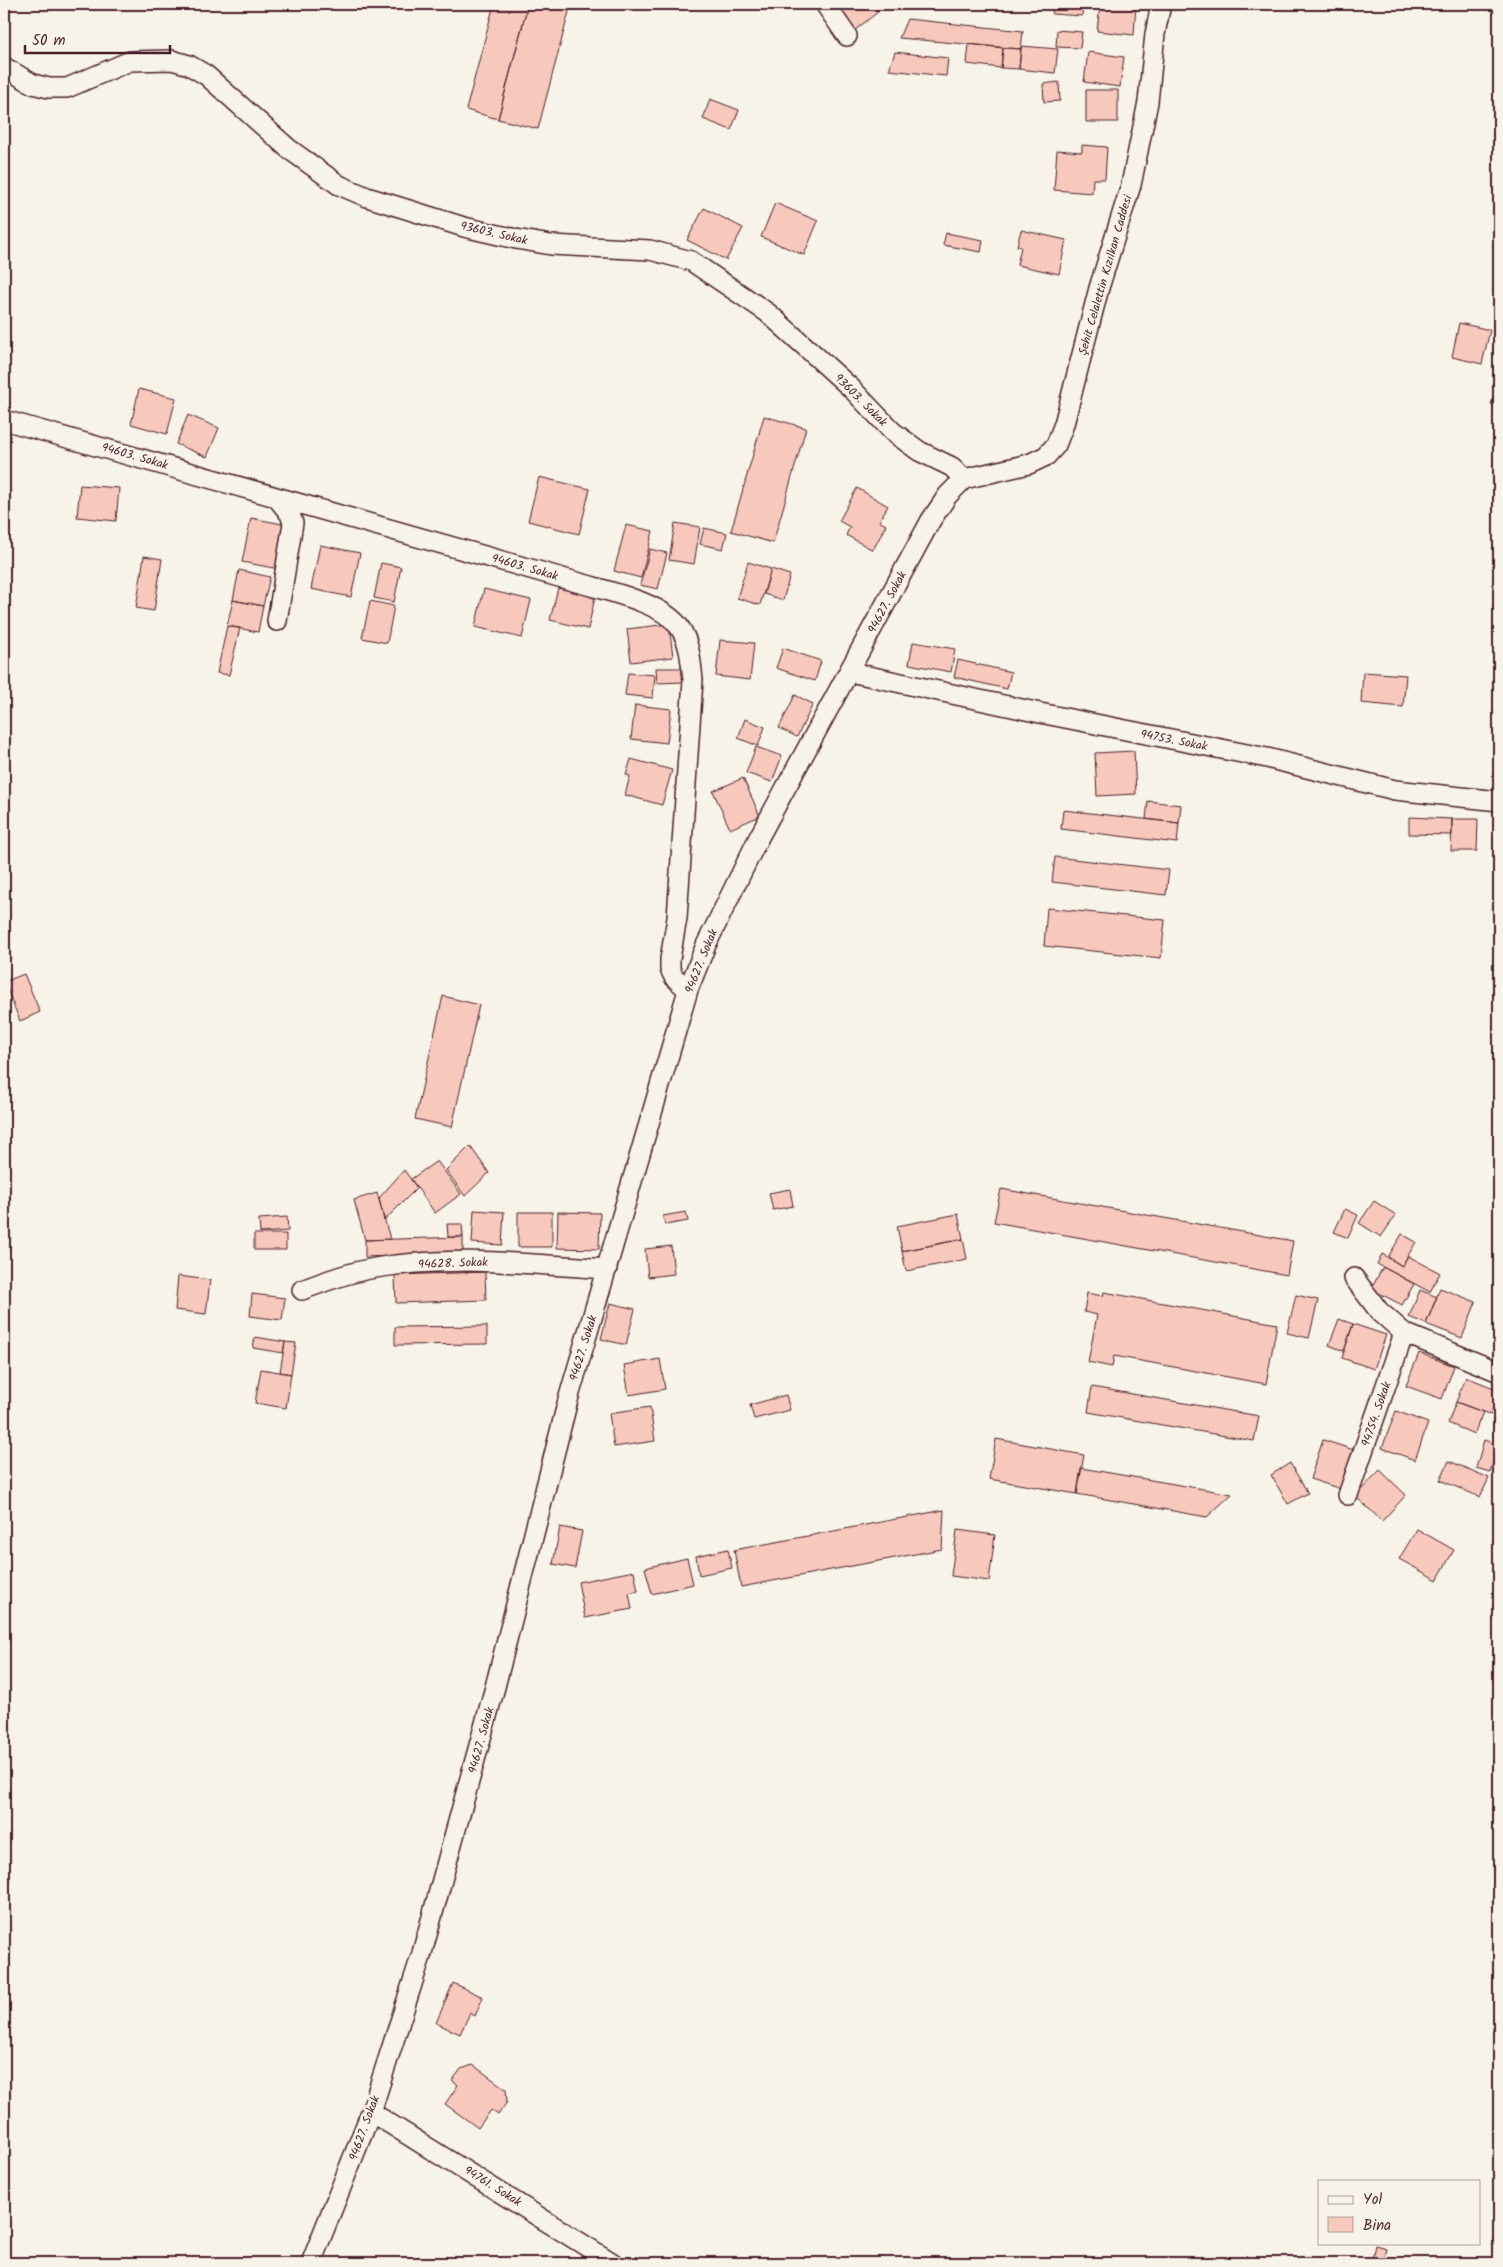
<svg xmlns="http://www.w3.org/2000/svg" width="1503" height="2267" font-family="Kalam,sans-serif">
	<style>
		.building { fill: #f7c9bc; stroke: #4a1f2b }
		.lines { fill: none; stroke-linecap: round; stroke-linejoin: round }
		.minor-casing { stroke: #4a1f2b; stroke-width: 22 }
		.minor { stroke: #f7f3e8; stroke-width: 19 }
		.labels { text-anchor: middle; stroke-width: 5; stroke-linejoin: round; paint-order: stroke }
		.street-label { font-size: 12px; fill: #4a1f2b; stroke: #f7f3e8 }
	</style>
	<rect width="100%" height="100%" fill="#f7f3e8"/>
	<filter id="ink" filterUnits="userSpaceOnUse"><feTurbulence type="fractalNoise" baseFrequency=".02" numOctaves="2"/><feDisplacementMap in="SourceGraphic" scale="10" xChannelSelector="R" yChannelSelector="G"/><feConvolveMatrix kernelMatrix="1 2 1 2 8 2 1 2 1" color-interpolation-filters="sRGB"/></filter>
	<g filter="url(#ink)">
		<path class="building" d="M494,4H528L498,119L466,110Z
			M528,4H571L538,129L498,119Z
			M833,4H873L879,11L854,31Z
			M1039,4H1083L1082,16L1052,14L1053,9L1039,8Z
			M1094,4H1136L1134,35L1097,31L1100,5Z
			M907,19L1023,31L1021,49L899,38Z
			M1057,30L1082,32L1080,48L1056,47Z
			M969,44L1003,48L1001,68L967,64Z
			M1021,46L1058,49L1055,73L1019,69Z
			M1003,48L1021,49L1019,69L1001,68Z
			M895,52L948,58L946,76L889,70Z
			M1088,52L1124,57L1120,87L1084,82Z
			M1059,82L1060,101L1044,102L1043,84Z
			M1086,90H1118V122H1086Z
			M710,99L739,110L731,130L703,119Z
			M1082,145L1107,147L1105,179H1093L1092,193L1054,190L1057,150L1082,152Z
			M775,203L818,221L804,255L761,237Z
			M704,208L743,228L726,260L687,240Z
			M1021,230L1066,240L1059,274L1017,265L1021,247L1017,246Z
			M946,233L983,240L981,252L943,245Z
			M1459,323L1490,330L1482,364L1452,357Z
			M1498,387H1499V406L1491,404Z
			M139,389L176,398L167,434L131,424Z
			M188,415L219,428L207,457L176,444Z
			M764,416L806,428L773,543L731,531Z
			M539,477L590,489L579,534L528,521Z
			M80,485L119,488L116,521L77,517Z
			M857,488L888,506L879,521L886,525L873,550L846,535L850,527L839,521Z
			M251,518L288,525L279,569L242,562Z
			M675,523L700,527L694,564L669,560Z
			M626,525L653,531L641,578L614,571Z
			M704,528L727,533L723,549L700,544Z
			M320,545L360,553L351,597L311,589Z
			M650,549L667,553L658,589L640,585Z
			M144,556L162,559L154,611L136,608Z
			M748,562L771,569L760,605L737,598Z
			M381,563L401,567L394,602L374,598Z
			M771,569L790,575L783,600L764,594Z
			M239,570L270,577L263,606L233,600Z
			M558,588L595,597L588,629L550,620Z
			M484,589L531,600L522,638L475,627Z
			M233,600L263,606L258,632L227,626Z
			M370,601L394,606L387,643L362,638Z
			M669,624L673,657L631,662L627,629Z
			M227,626L240,628L229,675L217,673Z
			M720,640L754,643L750,680L716,676Z
			M913,642L955,649L951,672L909,664Z
			M783,648L821,661L815,681L776,668Z
			M958,660L1011,672L1007,689L954,677Z
			M656,668H684V682L657,683Z
			M1363,672L1406,675L1403,707L1361,703Z
			M628,673L655,675L653,698L625,695Z
			M795,695L813,704L797,737L779,728Z
			M635,705L671,709L667,743L631,739Z
			M745,719L765,727L758,746L738,738Z
			M756,747L782,756L772,782L746,773Z
			M1134,751L1136,794L1097,796L1095,753Z
			M631,759L672,770L662,805L625,795L630,776L626,775Z
			M743,778L760,816L730,829L713,791Z
			M1148,801L1181,805L1179,823L1146,819Z
			M1063,810L1179,823L1177,843L1061,829Z
			M1409,817L1452,819V835L1409,834Z
			M1452,819H1478L1477,851H1451Z
			M1055,857L1169,870L1166,895L1052,882Z
			M1047,908L1165,920L1161,958L1044,946Z
			M24,974L40,1012L20,1021L4,982Z
			M443,996L479,1005L452,1127L415,1119Z
			M470,1146L489,1173L465,1196L446,1170Z
			M437,1161L461,1194L435,1213L411,1179Z
			M404,1170L417,1188L384,1221L379,1198Z
			M790,1189L793,1206L773,1210L769,1193Z
			M1001,1189L1293,1241L1287,1275L994,1222Z
			M377,1193L390,1239L365,1240L354,1200Z
			M1374,1201L1396,1215L1381,1237L1359,1223Z
			M1345,1209L1358,1215L1348,1238L1334,1232Z
			M474,1210L504,1212L502,1245L472,1243Z
			M518,1212H552V1247H518Z
			M558,1212L600,1213L599,1249L557,1248Z
			M686,1212L688,1221L665,1225L663,1216Z
			M958,1214L963,1239L902,1251L897,1226Z
			M287,1217L288,1231L260,1233L259,1219Z
			M447,1224H462L463,1237H448Z
			M254,1234H286V1250H254Z
			M1402,1234L1416,1242L1402,1266L1388,1257Z
			M463,1237V1253L365,1257V1240Z
			M963,1239L967,1259L906,1271L902,1251Z
			M671,1246L674,1274L648,1277L645,1249Z
			M1382,1254L1402,1266L1408,1256L1440,1273L1430,1292L1377,1264Z
			M1383,1267L1414,1284L1402,1305L1371,1289Z
			M485,1272L486,1300L396,1303L395,1275Z
			M178,1276L210,1280L206,1314L175,1310Z
			M1440,1288L1476,1302L1462,1338L1426,1324Z
			M1420,1290L1437,1297L1426,1324L1409,1317Z
			M1104,1292L1277,1324L1266,1384L1114,1356L1112,1367L1088,1362L1097,1315L1084,1312L1087,1293L1103,1296Z
			M252,1294L285,1298L282,1320L250,1316Z
			M1296,1295L1318,1300L1309,1338L1287,1333Z
			M610,1303L635,1309L626,1345L601,1339Z
			M1339,1319L1353,1324L1344,1351L1329,1345Z
			M1353,1324L1386,1335L1374,1369L1342,1358Z
			M487,1326V1344L395,1345V1327Z
			M255,1337L285,1342L283,1353L253,1348Z
			M285,1342L296,1343L291,1374L280,1372Z
			M1419,1353L1454,1366L1442,1399L1406,1386Z
			M660,1359L665,1389L629,1395L624,1365Z
			M261,1369L291,1374L286,1408L255,1403Z
			M1466,1377L1499,1390L1491,1415L1456,1402Z
			M1092,1387L1259,1416L1254,1441L1088,1412Z
			M786,1395L790,1410L754,1419L750,1405Z
			M1456,1402L1483,1412L1474,1434L1448,1423Z
			M650,1407L655,1441L614,1447L609,1413Z
			M1396,1411L1428,1423L1415,1460L1382,1448Z
			M996,1439L1084,1455L1077,1494L989,1479Z
			M1323,1440L1354,1450L1341,1489L1310,1479Z
			M1484,1440L1499,1445L1490,1472L1476,1468Z
			M1449,1461L1489,1478L1480,1497L1440,1480Z
			M1290,1463L1308,1493L1288,1504L1271,1475Z
			M1081,1468L1232,1494L1207,1517L1077,1494Z
			M1380,1470L1406,1495L1382,1521L1355,1496Z
			M944,1510L942,1549L741,1587L734,1550Z
			M560,1527L582,1531L575,1568L553,1564Z
			M1417,1529L1454,1550L1437,1580L1399,1559Z
			M957,1530L995,1535L989,1581L951,1576Z
			M728,1549L732,1568L699,1575L696,1556Z
			M687,1558L693,1584L652,1594L645,1568Z
			M634,1571L638,1591L629,1593L632,1609L585,1618L578,1582Z
			M453,1983L483,1997L475,2016L470,2013L460,2034L436,2023Z
			M473,2065L506,2089L507,2102L498,2115L491,2110L478,2128L445,2104L458,2085L452,2081L461,2069Z
			M1375,2245L1386,2248L1382,2263H1371Z"/>
		<g class="lines">
			<defs>
				<path id="minor" d="M825,4L847,36
					M4,67L33,84L49,88H67L130,61L172,60L189,65L206,75L289,149L339,185L367,197L464,227L516,239L551,245L650,250L691,261L768,313L851,388L893,432L919,451L952,467L964,479
					M4,420L580,583C607,591 664,603 680,628C690,643 691,662 693,680L677,918L670,959V969L674,977L688,990
					M277,498L290,514L293,523L277,621
					M850,672L1040,713L1267,758L1395,790L1499,801
					M1354,1278L1379,1311L1404,1333L1499,1372
					M302,1290C326,1281 350,1272 375,1268C451,1255 530,1264 607,1269
					M1348,1495L1404,1333
					M371,2112L613,2263
					M311,2263L371,2112L422,1953L495,1687L568,1400L688,990L706,945L759,837L931,520L948,495L964,479L1029,464L1046,456L1056,445L1064,424L1099,288L1131,185L1148,102L1155,34L1161,4"/>
			</defs>
			<use href="#minor" class="minor-casing"/>
			<use href="#minor" class="minor"/>
		</g>
	</g>
	<g class="labels">
		<g class="street-label">
			<text transform="translate(494 233) rotate(13)" y="4">93603. Sokak</text>
			<text transform="translate(1105 275) rotate(-74)" y="4">Şehit Celalettin Kızılkan Caddesi</text>
			<text transform="translate(861 400) rotate(45)" y="4">93603. Sokak</text>
			<text transform="translate(135 456) rotate(16)" y="4">94603. Sokak</text>
			<text transform="translate(525 567) rotate(16)" y="4">94603. Sokak</text>
			<text transform="translate(887 602) rotate(-62)" y="4">94627. Sokak</text>
			<text transform="translate(1174 740) rotate(11)" y="4">94753. Sokak</text>
			<text transform="translate(701 961) rotate(-68)" y="4">94627. Sokak</text>
			<text transform="translate(453 1263) rotate(-2)" y="4">94628. Sokak</text>
			<text transform="translate(583 1348) rotate(-73)" y="4">94627. Sokak</text>
			<text transform="translate(1376 1414) rotate(-71)" y="4">94754. Sokak</text>
			<text transform="translate(481 1740) rotate(-75)" y="4">94627. Sokak</text>
			<text transform="translate(364 2128) rotate(-70)" y="4">94627. Sokak</text>
			<text transform="translate(493 2186) rotate(32)" y="4">94761. Sokak</text>
		</g>
	</g>
	<rect width="1503" height="2267" fill="none" stroke="#f7f3e8" stroke-width="20"/>
	<rect x="10" y="10" width="1483" height="2247" fill="none" stroke="#4a1f2b" stroke-width="2" filter="url(#ink)"/>
	<rect x="1318" y="2180" width="162" height="65" fill="#f7f3e8" stroke="#b29e9c"/>
	<rect x="1328" y="2196" width="25" height="8" fill="#f7f3e8" stroke="#b29e9c"/>
	<text x="1363" y="2204" font-size="15" fill="#4a1f2b">Yol</text>
	<rect x="1328" y="2217" width="25" height="15" fill="#f7c9bc" stroke="#b29e9c"/>
	<text x="1363" y="2230" font-size="15" fill="#4a1f2b">Bina</text>
	<path d="M25 45v8h145v-8" fill="none" stroke="#4a1f2b" stroke-width="2.5"/>
	<text x="32" y="45" font-size="15" fill="#4a1f2b" stroke="#f7f3e8" stroke-width="4" paint-order="stroke">50 m</text>
</svg>
